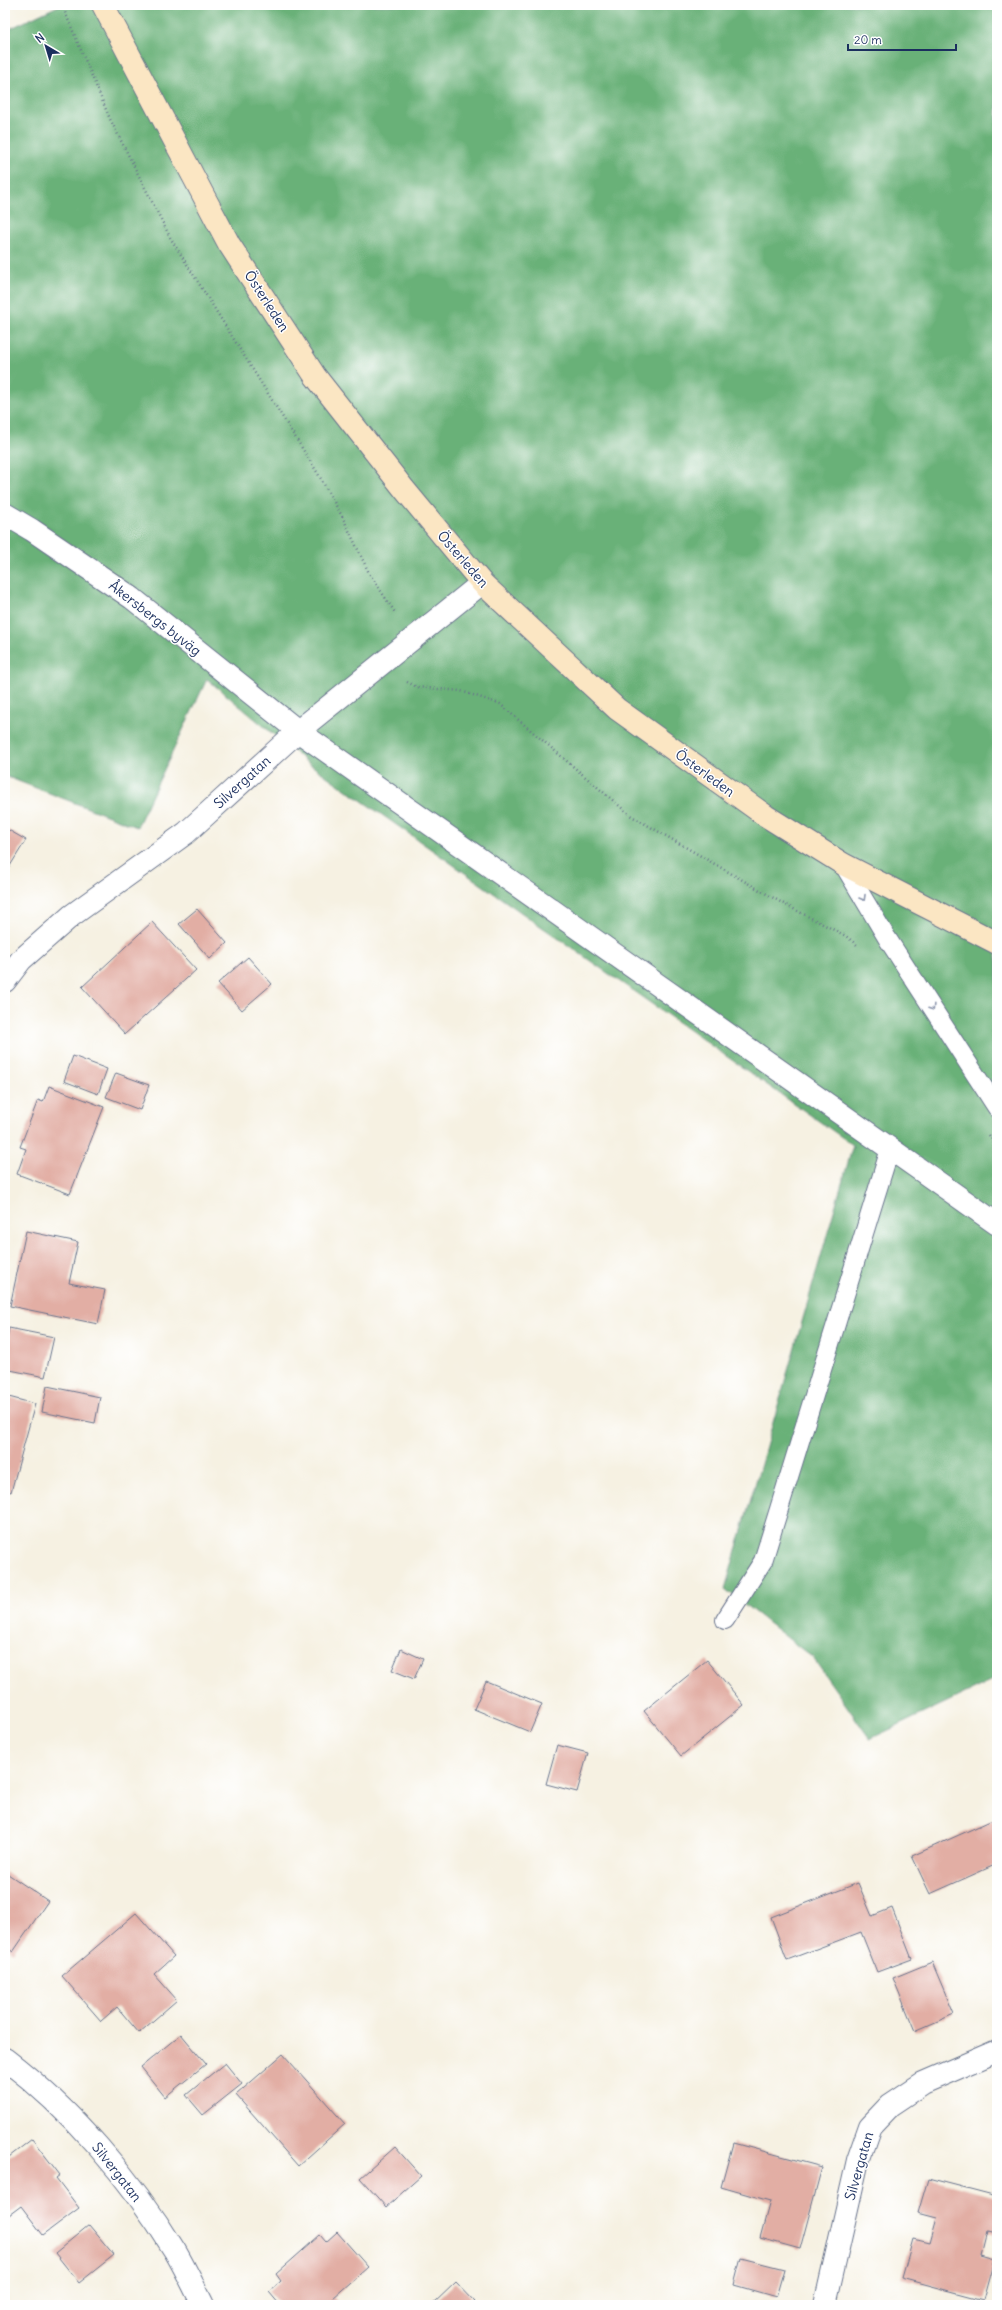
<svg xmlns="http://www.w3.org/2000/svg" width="1002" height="2310" font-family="Delius,sans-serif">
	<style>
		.forest { fill: #69b178; stroke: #42706b }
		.building { fill: #e2aea4 }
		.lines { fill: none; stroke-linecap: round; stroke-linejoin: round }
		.lane-casing { stroke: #68738c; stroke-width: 20 }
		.street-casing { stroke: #68738c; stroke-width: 24 }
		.secondary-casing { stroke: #68738c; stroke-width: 24 }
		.path { stroke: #68738c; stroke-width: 2.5; stroke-dasharray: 1 3; stroke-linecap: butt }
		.lane { stroke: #fff; stroke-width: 18 }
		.street { stroke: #fff; stroke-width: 22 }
		.secondary { stroke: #fbe6c3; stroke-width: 22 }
		.oneway { stroke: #8d97ae }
		.labels { text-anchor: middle; stroke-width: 3; stroke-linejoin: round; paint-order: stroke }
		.street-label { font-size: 14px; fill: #1b2f5e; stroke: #fff }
	</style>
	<rect width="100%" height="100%" fill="#fff"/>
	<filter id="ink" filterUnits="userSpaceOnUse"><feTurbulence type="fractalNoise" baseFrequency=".025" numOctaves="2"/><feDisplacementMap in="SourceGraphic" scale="8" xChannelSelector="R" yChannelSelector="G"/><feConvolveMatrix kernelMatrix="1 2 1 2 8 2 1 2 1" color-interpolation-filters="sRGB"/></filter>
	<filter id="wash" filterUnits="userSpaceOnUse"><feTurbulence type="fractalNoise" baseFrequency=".012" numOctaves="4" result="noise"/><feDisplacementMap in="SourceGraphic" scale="16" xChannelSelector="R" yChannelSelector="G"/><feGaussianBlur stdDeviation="0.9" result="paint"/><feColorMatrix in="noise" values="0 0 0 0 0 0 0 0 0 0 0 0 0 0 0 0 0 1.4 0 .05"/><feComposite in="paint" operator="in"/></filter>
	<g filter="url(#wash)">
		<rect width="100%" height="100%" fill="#f6f1e2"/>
		<path class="forest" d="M60,5H997V1678L870,1739L813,1658L725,1589L853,1145L308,763L207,679L137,827L5,776V31Z"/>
		<g id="blocks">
			<path class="building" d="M5,828L26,840L5,874Z
				M197,909L227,943L210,959L179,924Z
				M152,922L196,970L125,1034L82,987Z
				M248,957L272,984L242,1010L218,983Z
				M73,1056L107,1069L98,1094L64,1081Z
				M116,1073L149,1085L140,1110L106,1097Z
				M49,1086L104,1107L70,1194L17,1174L26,1149L20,1147L38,1100L43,1102Z
				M26,1231L78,1242L69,1283L105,1290L98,1324L10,1306Z
				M9,1328L54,1337L45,1377L5,1369V1348Z
				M47,1386L100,1397L95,1423L42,1412Z
				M5,1396L35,1404L11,1492L5,1490Z
				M401,1649L423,1659L414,1679L392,1670Z
				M707,1660L744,1705L681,1756L644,1711Z
				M486,1681L542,1704L530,1732L474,1709Z
				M557,1745L588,1753L577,1792L546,1784Z
				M997,1818V1864L930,1894L912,1856Z
				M5,1872L48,1901L13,1952L5,1946Z
				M858,1883L872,1916L892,1908L912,1959L877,1972L861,1932L787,1960L771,1917Z
				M136,1913L174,1956L154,1974L177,2000L139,2033L117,2007L101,2021L62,1976Z
				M932,1962L954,2014L915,2031L893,1978Z
				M181,2034L206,2064L165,2097L141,2067Z
				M283,2054L345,2124L298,2166L236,2095Z
				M225,2063L242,2084L203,2115L186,2095Z
				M32,2139L60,2175L56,2178L79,2208L43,2235L21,2206L5,2218V2160Z
				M733,2143L822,2167L800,2249L760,2238L770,2201L721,2187Z
				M395,2147L421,2176L386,2207L360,2178Z
				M928,2179L997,2197L996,2234L987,2232L981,2256L995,2260L984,2300L902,2278L913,2239L930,2243L937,2218L918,2213Z
				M89,2225L114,2255L79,2283L55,2253Z
				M337,2232L368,2267L333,2298L339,2305H280L269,2292L281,2281L276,2274L320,2235L326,2242Z
				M741,2258L784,2269L776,2297L734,2285Z
				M456,2282L475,2302L472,2305H432Z
				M654,2302L663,2305H653Z"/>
		</g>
	</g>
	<g filter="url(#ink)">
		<use href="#blocks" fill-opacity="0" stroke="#68738c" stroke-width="1"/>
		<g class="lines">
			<defs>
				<path id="lane" d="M843,864L887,938L997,1108
					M725,1620L763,1561L890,1149"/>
				<path id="street" d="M5,514L32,530L132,598L298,731L997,1224
					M5,981L21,960L71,916L186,833L298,731L482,583
					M5,2059C72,2110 131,2179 175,2251C185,2268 194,2287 203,2305
					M825,2305L858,2160L870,2126L890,2105L923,2083L997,2051"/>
				<path id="secondary" d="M103,5L229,244L315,376L404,489L482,583L617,709L766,816L843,864L997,943"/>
			</defs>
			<use href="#lane" class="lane-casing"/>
			<use href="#street" class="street-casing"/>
			<use href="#secondary" class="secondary-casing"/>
			<path class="path" d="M62,5L110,119L171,239L317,472L343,518L369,573L396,614
				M407,682L417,687L461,691L500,704L630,815L784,904L846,936L857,945
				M989,1135L997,1147"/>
			<use href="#lane" class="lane"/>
			<use href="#street" class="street"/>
			<use href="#secondary" class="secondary"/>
		</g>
		<defs><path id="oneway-chevron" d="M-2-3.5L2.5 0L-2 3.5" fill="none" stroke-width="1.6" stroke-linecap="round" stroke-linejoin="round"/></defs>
		<g class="oneway">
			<use href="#oneway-chevron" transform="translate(863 898) rotate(60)"/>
			<use href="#oneway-chevron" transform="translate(932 1008) rotate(57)"/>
		</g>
	</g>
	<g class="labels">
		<g class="street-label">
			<text transform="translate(267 301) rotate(57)" y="5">Österleden</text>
			<text transform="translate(463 559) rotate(49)" y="5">Österleden</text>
			<text transform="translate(155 618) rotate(38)" y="5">Åkersbergs byväg</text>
			<text transform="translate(705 773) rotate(36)" y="5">Österleden</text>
			<text transform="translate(242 782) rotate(-42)" y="5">Silvergatan</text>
			<text transform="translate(859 2166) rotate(-74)" y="5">Silvergatan</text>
			<text transform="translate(117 2172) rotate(52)" y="5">Silvergatan</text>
		</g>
	</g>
	<rect width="1002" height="2310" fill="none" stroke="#fff" stroke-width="20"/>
	<g transform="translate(46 46) rotate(322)" stroke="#ffffff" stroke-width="3" paint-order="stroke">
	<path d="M0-3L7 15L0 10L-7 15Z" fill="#1b2f5e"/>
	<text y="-6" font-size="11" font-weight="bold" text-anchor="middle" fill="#1b2f5e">N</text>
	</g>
	<path d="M848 44v6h108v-6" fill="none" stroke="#1b2f5e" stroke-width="2"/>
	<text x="854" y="44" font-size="12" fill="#1b2f5e" stroke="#ffffff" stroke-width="3" paint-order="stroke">20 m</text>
</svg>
